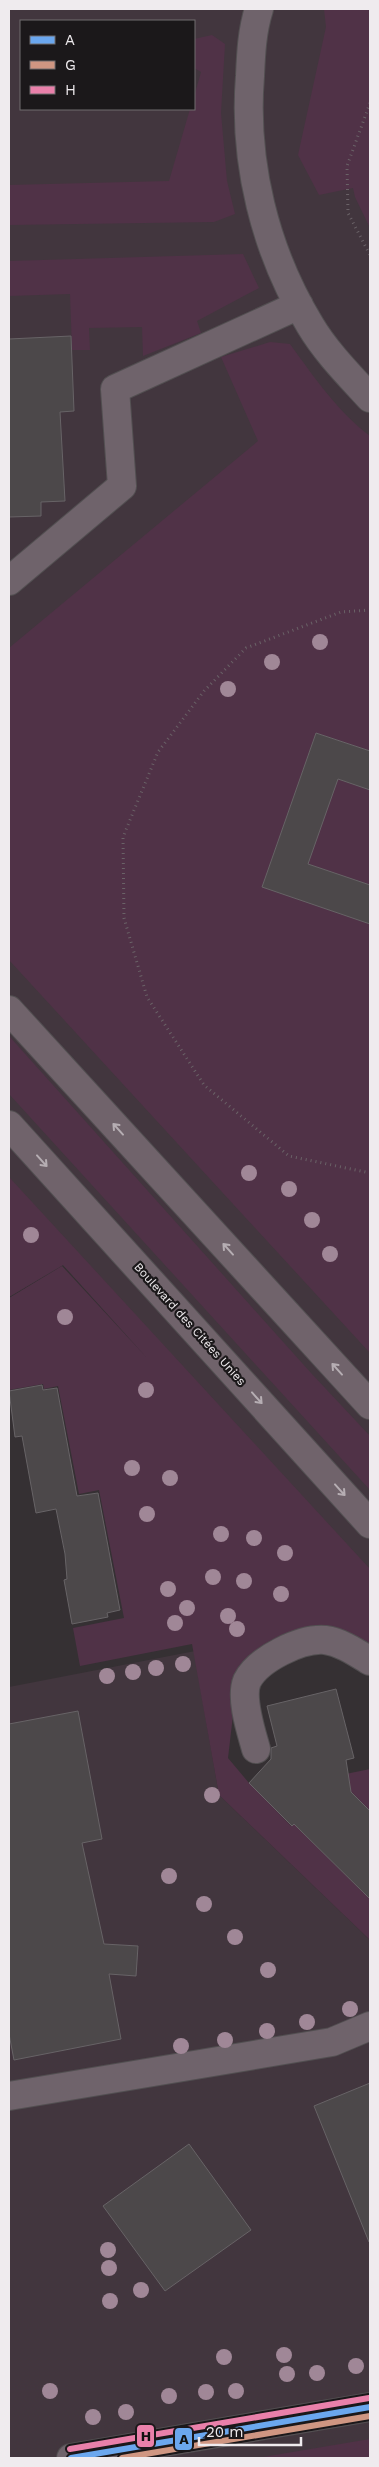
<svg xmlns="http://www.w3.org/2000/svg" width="379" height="2467" font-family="'Work Sans',sans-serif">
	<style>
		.built { fill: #42363e; fill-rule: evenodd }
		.green { fill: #503247 }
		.building { fill: #4c484a; stroke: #676366 }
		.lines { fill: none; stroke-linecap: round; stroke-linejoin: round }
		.minor-casing { stroke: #524f51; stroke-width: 30 }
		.major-casing { stroke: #524f51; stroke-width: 30 }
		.path { stroke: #6a6267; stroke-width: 3; stroke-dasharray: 1 4; stroke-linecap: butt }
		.minor { stroke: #6f636b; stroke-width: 28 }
		.major { stroke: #70636b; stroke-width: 28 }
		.bus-1-casing { stroke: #1b181a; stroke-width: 10 }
		.bus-2-casing { stroke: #1b181a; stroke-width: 10 }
		.bus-3-casing { stroke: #1b181a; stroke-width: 10 }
		.bus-1 { stroke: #6ba7ee; stroke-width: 6 }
		.bus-2 { stroke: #cf9682; stroke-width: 6 }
		.bus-3 { stroke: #e980aa; stroke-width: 6 }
		.tree { fill: #a08797 }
		.oneway { stroke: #b6aeb3 }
		.labels { text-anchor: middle; stroke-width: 4.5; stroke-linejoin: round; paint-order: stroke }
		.street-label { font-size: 12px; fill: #efebee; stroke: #1b181a }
		.line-badge { stroke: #1b181a; stroke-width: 2 }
		.pale-badge-label { font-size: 14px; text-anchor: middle; font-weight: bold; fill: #111 }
	</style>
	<rect width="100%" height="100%" fill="#353033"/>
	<path class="built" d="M9,9H370V1598L63,1265L9,1297ZM21,21H194V109H21Z
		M370,1617L194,1651L219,1795L370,1940V2458H9V1687L293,1632Z"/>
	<path class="green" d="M324,9H370V228L355,197L353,188L319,195L298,155L326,27Z
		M212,35L225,44L221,113L227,181L235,214L214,222L9,225V185L169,181L190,109H194V97L201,72L194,68V39Z
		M243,254L259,288L197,321L201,333L143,356L142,327L89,328L90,350H72L70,294L9,296V261Z
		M270,342L290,344C314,377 337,411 370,436V751L316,733L262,887L370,924V1353L9,960V648L258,441L221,357Z
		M337,779L370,790V885L308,864Z
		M9,1036L311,1373L370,1436V1490L9,1094Z
		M9,1177L370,1569V1653L335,1635L293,1632L258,1654L237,1681L228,1758L249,1783L291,1826L294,1824L370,1899V1940L219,1795L192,1644L80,1666L73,1628L124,1618L99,1490L79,1494L58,1386L44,1389L43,1384L9,1390V1298L62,1266L147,1358L63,1265L9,1297Z
		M370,1769V1811L336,1776Z
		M370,2439V2458H257Z"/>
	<path class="building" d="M71,336L74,411L60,412L65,501L41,502V516L9,517V339Z
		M316,733L370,751V790L338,779L308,864L370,885V924L262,887Z
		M42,1385L43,1390L57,1388L77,1496L98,1493L120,1610L107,1613L108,1617L72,1624L64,1580L67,1579L65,1554L56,1509L36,1513L22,1436L15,1437L9,1391Z
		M336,1689L354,1758L346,1760L351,1792L370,1811V1899L294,1824L292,1826L249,1783L271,1759V1748L277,1746L267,1706Z
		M78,1711L102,1839L82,1843L104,1944L138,1946L136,1976L109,1974L121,2039L14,2060L9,2034V1724Z
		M370,2083V2242H369L314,2106Z
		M189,2144L251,2230L165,2291L103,2206Z"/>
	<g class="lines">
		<defs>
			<path id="minor" d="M259,9C252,31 251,53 250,76C243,162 265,251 310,325C326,352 349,375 370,398
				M9,581L122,486L115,389L299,305
				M256,1749C251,1731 240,1698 247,1681C258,1659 301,1638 325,1640C341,1642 357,1653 370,1661
				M9,2096L332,2042L370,2026
				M71,2458L370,2407"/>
			<path id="major" d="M9,1010L370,1405
				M9,1125L370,1524"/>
		</defs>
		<use href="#minor" class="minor-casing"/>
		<use href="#major" class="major-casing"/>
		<path class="path" d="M370,103L347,166L348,213L370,255
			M370,610L341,612L246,648L204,691L158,752L123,837L124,918L147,997L204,1085L289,1156L370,1173"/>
		<use href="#minor" class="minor"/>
		<use href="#major" class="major"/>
		<defs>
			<path id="bus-1" d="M71,2458L370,2407"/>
			<path id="bus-2" d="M122,2458L370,2416"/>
			<path id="bus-3" d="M70,2449L369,2398"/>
		</defs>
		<use href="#bus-1" class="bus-1-casing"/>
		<use href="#bus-2" class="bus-2-casing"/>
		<use href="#bus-3" class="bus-3-casing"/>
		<use href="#bus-1" class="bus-1"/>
		<use href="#bus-2" class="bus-2"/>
		<use href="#bus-3" class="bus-3"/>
	</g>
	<g class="tree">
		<circle cx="320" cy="642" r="8"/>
		<circle cx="272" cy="662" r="8"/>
		<circle cx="228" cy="689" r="8"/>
		<circle cx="249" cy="1173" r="8"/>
		<circle cx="289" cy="1189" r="8"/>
		<circle cx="312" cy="1220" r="8"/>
		<circle cx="31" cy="1235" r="8"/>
		<circle cx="330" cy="1254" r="8"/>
		<circle cx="65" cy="1317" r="8"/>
		<circle cx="146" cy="1390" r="8"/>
		<circle cx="132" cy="1468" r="8"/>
		<circle cx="170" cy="1478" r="8"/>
		<circle cx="147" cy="1514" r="8"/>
		<circle cx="221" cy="1534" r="8"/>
		<circle cx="254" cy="1538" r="8"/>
		<circle cx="285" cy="1553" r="8"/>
		<circle cx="213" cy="1577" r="8"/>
		<circle cx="244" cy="1581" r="8"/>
		<circle cx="168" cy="1589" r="8"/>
		<circle cx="281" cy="1594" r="8"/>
		<circle cx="187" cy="1608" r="8"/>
		<circle cx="228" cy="1616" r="8"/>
		<circle cx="175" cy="1623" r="8"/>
		<circle cx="237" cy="1629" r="8"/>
		<circle cx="183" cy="1664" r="8"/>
		<circle cx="156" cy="1668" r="8"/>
		<circle cx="133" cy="1672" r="8"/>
		<circle cx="107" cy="1676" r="8"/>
		<circle cx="212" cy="1795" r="8"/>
		<circle cx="169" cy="1876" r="8"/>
		<circle cx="204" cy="1904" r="8"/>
		<circle cx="235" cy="1937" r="8"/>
		<circle cx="268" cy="1970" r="8"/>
		<circle cx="350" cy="2009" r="8"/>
		<circle cx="307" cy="2022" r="8"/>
		<circle cx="267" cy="2031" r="8"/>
		<circle cx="225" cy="2040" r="8"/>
		<circle cx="181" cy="2046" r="8"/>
		<circle cx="108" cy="2250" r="8"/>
		<circle cx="109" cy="2268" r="8"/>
		<circle cx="141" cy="2290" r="8"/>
		<circle cx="110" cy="2301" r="8"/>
		<circle cx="284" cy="2355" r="8"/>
		<circle cx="224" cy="2357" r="8"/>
		<circle cx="356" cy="2366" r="8"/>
		<circle cx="317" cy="2373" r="8"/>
		<circle cx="287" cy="2374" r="8"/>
		<circle cx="50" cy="2391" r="8"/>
		<circle cx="236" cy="2391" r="8"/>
		<circle cx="206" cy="2392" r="8"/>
		<circle cx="169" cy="2396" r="8"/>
		<circle cx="126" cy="2412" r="8"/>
		<circle cx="93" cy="2417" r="8"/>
	</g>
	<defs><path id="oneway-shaft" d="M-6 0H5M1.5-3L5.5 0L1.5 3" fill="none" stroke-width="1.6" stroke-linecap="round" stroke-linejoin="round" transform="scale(1.25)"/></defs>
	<g class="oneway">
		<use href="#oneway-shaft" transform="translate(118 1129) rotate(-132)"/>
		<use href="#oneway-shaft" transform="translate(42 1161) rotate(48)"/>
		<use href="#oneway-shaft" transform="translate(228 1249) rotate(-132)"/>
		<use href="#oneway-shaft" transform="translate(337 1369) rotate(-132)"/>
		<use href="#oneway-shaft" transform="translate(257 1398) rotate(48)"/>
		<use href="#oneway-shaft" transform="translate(340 1490) rotate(48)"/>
	</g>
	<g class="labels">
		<g class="street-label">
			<text transform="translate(190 1324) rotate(48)" y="4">Boulevard des Citées Unies</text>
		</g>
	</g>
	<g class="line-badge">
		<rect x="136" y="2424" width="19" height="24" rx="5" fill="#e980aa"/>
		<rect x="174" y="2427" width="19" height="24" rx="5" fill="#6ba7ee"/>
	</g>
	<g class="pale-badge-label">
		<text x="146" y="2441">H</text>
		<text x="184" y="2444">A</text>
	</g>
	<rect width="379" height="2467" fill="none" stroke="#efebee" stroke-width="20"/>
	<rect x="20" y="20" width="175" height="90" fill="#1b181a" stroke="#706c6f"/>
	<rect x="30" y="36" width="25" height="8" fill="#6ba7ee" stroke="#706c6f"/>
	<text x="65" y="45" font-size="15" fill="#efebee">A</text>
	<rect x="30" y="61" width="25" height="8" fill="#cf9682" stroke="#706c6f"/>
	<text x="65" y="70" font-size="15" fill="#efebee">G</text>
	<rect x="30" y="86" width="25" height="8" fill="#e980aa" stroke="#706c6f"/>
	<text x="65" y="95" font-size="15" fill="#efebee">H</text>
	<path d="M199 2437v8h102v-8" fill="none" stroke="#efebee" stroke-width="2.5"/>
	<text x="206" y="2437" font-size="15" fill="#efebee" stroke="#1b181a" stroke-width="4" paint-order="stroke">20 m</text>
</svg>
